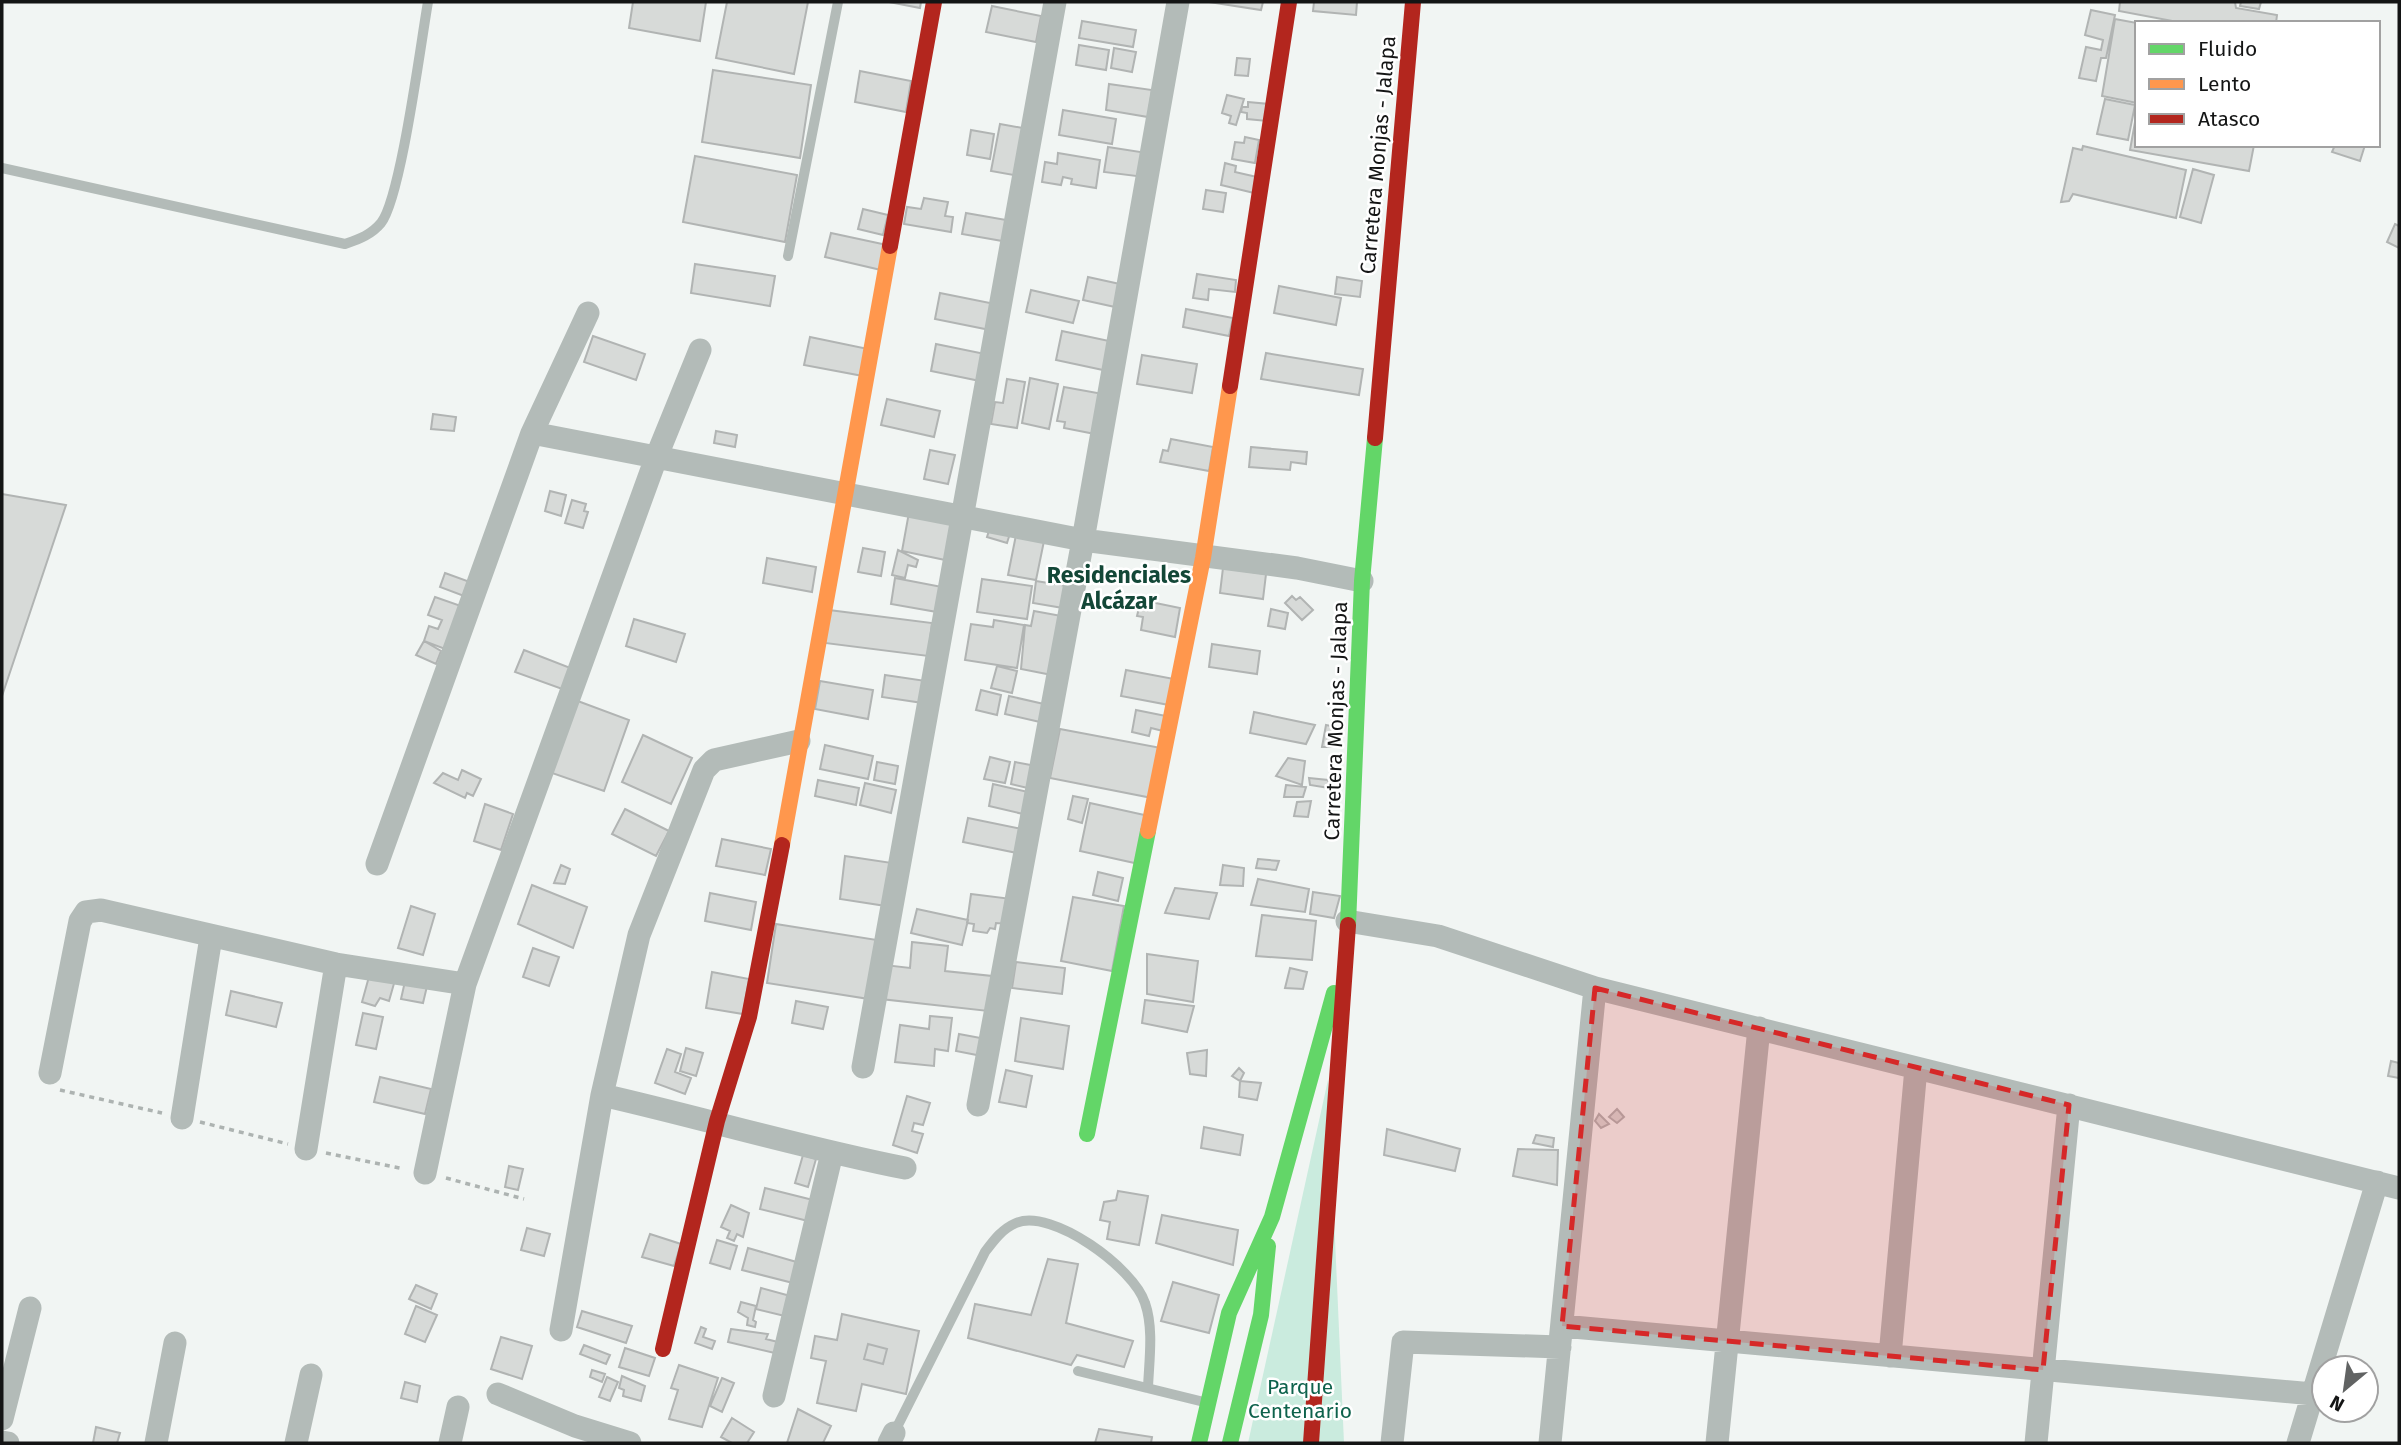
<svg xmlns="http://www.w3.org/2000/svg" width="2401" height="1445" font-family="'Fira Sans',sans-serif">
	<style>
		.green { fill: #caebde }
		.building { fill: #d7dad8; stroke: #b1b4b3; stroke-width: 2 }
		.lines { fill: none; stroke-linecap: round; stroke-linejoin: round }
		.path { stroke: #adb3b1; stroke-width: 3.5; stroke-dasharray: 5 5; stroke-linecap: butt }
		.lane { stroke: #b3bbb8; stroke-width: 10 }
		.street { stroke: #b3bbb8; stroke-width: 23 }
		.fast { stroke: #63d668; stroke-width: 16 }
		.slow { stroke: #ff974d; stroke-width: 16 }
		.jam { stroke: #b3261e; stroke-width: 16 }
		.marked { fill: #d62828; fill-opacity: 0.2; stroke: #d62828; stroke-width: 5; stroke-dasharray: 14 9; stroke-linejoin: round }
		.labels { text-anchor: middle; stroke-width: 5; stroke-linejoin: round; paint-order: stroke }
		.street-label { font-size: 21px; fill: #141515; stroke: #fff }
		.park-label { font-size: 21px; fill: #0e624c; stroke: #fff }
		.neighbourhood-label { font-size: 23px; font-weight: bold; fill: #134737; stroke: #fff }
	</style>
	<rect width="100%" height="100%" fill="#f1f5f3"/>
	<path class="green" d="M1328,1080L1344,1443H1248Z"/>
	<path class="building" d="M633,2H706L700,41L629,28Z
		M727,2H808L794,74L716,58Z
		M889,2H921L920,8Z
		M1209,2H1263L1261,10Z
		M1314,2H1357L1356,15L1313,11Z
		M2120,2H2235L2236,8L2277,15L2276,23H2183L2119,11Z
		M2241,2H2261L2259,9L2240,6Z
		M992,6L1041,16L1036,42L986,32Z
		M2091,10L2115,15L2106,58H2101L2096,81L2079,78L2086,47L2101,50L2103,40L2085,35Z
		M2115,19L2137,23V103L2102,96Z
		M1082,21L1136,30L1133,47L1079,38Z
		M1079,45L1109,50L1106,70L1076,65Z
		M1114,48L1136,52L1132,72L1111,68Z
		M1237,58L1250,59L1248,76L1235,75Z
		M713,70L811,85L800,158L702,142Z
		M860,71L911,81L906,112L855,102Z
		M1109,84L1152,90L1148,117L1106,110Z
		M1227,95L1244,99L1236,125L1229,123L1231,116L1222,113Z
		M2105,99L2135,105L2128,140L2097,134Z
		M1248,102L1269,104L1267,121L1247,119V113L1241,112L1242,107H1248Z
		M1063,110L1116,119L1112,144L1059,135Z
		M2137,111V145H2254L2249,171L2130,150Z
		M1000,124L1028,129L1020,176L991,171Z
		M971,130L994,134L990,159L967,155Z
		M1245,137L1259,140L1255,163L1232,159L1235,142L1244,143Z
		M2335,145H2365L2360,161L2332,152Z
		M2083,146L2186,170L2176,218L2073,194L2069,201L2061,202L2073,148L2082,150Z
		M1108,147L1147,153L1144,177L1104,172Z
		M1058,153L1100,160L1096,188L1071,184L1072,179L1063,177L1061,185L1042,182L1045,162L1057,164Z
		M695,156L797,175L785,242L683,222Z
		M1225,163L1236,166L1235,172L1257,177L1254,193L1221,185Z
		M2193,169L2214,175L2201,223L2180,217Z
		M1206,190L1226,193L1223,212L1203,209Z
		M924,198L948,202L945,216L953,217L951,232L904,224L907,207L921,209Z
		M863,209L888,215L883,235L858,229Z
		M966,213L1012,221L1008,242L962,234Z
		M2395,224L2399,226V248L2387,242Z
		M831,233L887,245L881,270L825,257Z
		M695,264L775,276L770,306L691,293Z
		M1197,274L1236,280L1235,292L1209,289L1208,300L1193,298Z
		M1088,277L1120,284L1115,307L1083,300Z
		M1337,277L1362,281L1360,297L1335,294Z
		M1279,286L1341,298L1336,325L1274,313Z
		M1031,290L1079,301L1073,323L1026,312Z
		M940,293L995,304L990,330L935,319Z
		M1186,309L1233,318L1229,336L1183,327Z
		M1062,331L1109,341L1103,370L1056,360Z
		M593,336L645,354L636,380L584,362Z
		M810,337L868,349L863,376L804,365Z
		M936,344L985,354L980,381L931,371Z
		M1266,353L1363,369L1359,395L1261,379Z
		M1142,355L1197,364L1192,393L1137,384Z
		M1030,378L1058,384L1049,429L1022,423Z
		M1007,379L1025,382L1017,428L991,424L995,402L1003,403Z
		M1064,387L1103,394L1095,434L1064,428L1065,422L1057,421Z
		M887,399L940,411L934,437L881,425Z
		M433,414L456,417L454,431L431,429Z
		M716,431L737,435L735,447L714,443Z
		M1171,439L1213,447L1209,471L1160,462L1163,450L1168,451Z
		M1251,447L1307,452L1306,464L1291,462L1290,470L1249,467Z
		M930,450L955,455L948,484L924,479Z
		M550,491L566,495L561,516L545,511Z
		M2,494L66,505L2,696Z
		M572,500L586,504L584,511L588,512L583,528L565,523Z
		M910,507L958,517L950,561L902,551Z
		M992,521L1012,527L1007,543L987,537Z
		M1016,535L1044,541L1036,580L1008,575Z
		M863,548L885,552L881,576L858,572Z
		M898,550L918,560L916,567L908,565L905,578L892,575Z
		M767,558L816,567L812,592L763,583Z
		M1223,568L1266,574L1263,599L1220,593Z
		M445,573L470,582L464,596L440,587Z
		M895,578L942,587L937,612L891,604Z
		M982,579L1032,586L1027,619L977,612Z
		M1036,581L1073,587L1069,609L1033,603Z
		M1292,596L1296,600L1300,597L1313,610L1302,620L1285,603Z
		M435,597L461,606L445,649L424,641L429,626L438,629L442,620L428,615Z
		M1141,600L1180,608L1175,637L1141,630L1143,617L1137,616Z
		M1271,609L1288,613L1285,629L1268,626Z
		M829,610L932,623L928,656L825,643Z
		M1034,611L1067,617L1057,676L1021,669L1025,625L1031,626Z
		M634,619L685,634L676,662L626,646Z
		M994,620L1024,625L1017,668L965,660L971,624L993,627Z
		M424,641L441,651L436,664L416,655Z
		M1212,644L1260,651L1257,674L1209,667Z
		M524,650L573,669L565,690L515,672Z
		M997,666L1017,671L1012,693L991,688Z
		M1126,670L1174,679L1169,705L1121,696Z
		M885,675L926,681L923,703L882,697Z
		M820,681L873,690L868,719L815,709Z
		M981,690L1001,695L997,715L976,710Z
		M1009,696L1044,704L1040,722L1005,714Z
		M575,700L629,720L604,791L549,772Z
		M1136,710L1166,716L1163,731L1151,728L1149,736L1132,732Z
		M1254,712L1315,725L1306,744L1250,733Z
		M1326,725L1336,727L1334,747H1322Z
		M1060,729L1161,748L1152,798L1050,778Z
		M643,735L692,758L671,804L622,782Z
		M825,745L873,756L868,779L820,769Z
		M990,757L1010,762L1005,783L984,779Z
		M1288,758L1305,761L1302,785L1276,776Z
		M877,762L898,766L895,784L874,780Z
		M1015,762L1036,766L1032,789L1011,784Z
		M462,770L481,779L473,796L467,793L465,798L434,783L443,773L458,780Z
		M1309,778L1328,780L1329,788L1310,785Z
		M818,780L859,788L856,805L815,796Z
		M865,783L896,790L891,813L860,805Z
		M993,784L1028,792L1023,814L989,806Z
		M1286,785L1306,787L1303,797H1284Z
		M1073,796L1088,799L1082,823L1068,819Z
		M1311,801L1308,817L1294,816L1297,802Z
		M1090,803L1149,816L1139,864L1080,851Z
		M485,804L513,814L501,850L474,841Z
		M625,809L669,831L656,856L612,834Z
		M968,818L1022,829L1017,853L963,842Z
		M722,839L771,849L765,875L716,866Z
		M845,856L892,863L886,906L840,899Z
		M1258,859L1279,861L1276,870L1256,868Z
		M561,865L570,869L565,884L554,883Z
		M1223,865L1244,868L1243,886L1220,885Z
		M1098,872L1123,878L1118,901L1093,895Z
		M1258,879L1309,889L1305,912L1251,905Z
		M532,885L587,907L573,948L518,924Z
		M1175,888L1217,893L1209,919L1165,913Z
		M1313,892L1340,896L1334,918L1310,914Z
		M710,893L756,902L751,930L705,921Z
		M971,894L1012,899L1009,924L996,923L995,929L990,928L987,933L973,931L974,924L967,923Z
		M1073,897L1124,906L1112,971L1061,961Z
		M411,906L435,914L423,955L398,948Z
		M917,909L968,920L962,945L911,933Z
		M1262,915L1316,921L1312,960L1256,956Z
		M776,924L877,940L869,999L767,983Z
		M912,942L948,946L945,971L992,976L988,1011L881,999L885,965L910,968Z
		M533,948L559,957L549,986L523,977Z
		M1147,954L1198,961L1193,1002L1147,994Z
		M1016,962L1065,968L1062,994L1012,988Z
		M1290,968L1307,972L1303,989L1285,988Z
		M712,972L749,979L743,1014L706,1008Z
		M370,973L395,980L389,1001L380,998L375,1006L362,1002Z
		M406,977L428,982L423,1003L401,999Z
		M231,991L282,1003L276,1027L226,1015Z
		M1145,1000L1194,1006L1187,1032L1142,1023Z
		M796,1001L828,1007L823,1029L792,1023Z
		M363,1013L383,1017L376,1049L356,1045Z
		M930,1016L952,1018L948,1051L935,1049L934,1066L895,1062L900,1025L929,1029Z
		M1021,1018L1069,1026L1063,1069L1015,1061Z
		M959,1034L986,1039L982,1056L956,1051Z
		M686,1048L703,1053L696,1076L680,1071Z
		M667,1049L681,1054L675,1072L691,1078L685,1094L655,1083Z
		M1207,1050L1206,1076L1190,1074L1187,1053Z
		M2391,1061L2399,1063V1078L2388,1076Z
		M1239,1068L1244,1073L1240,1081L1232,1076Z
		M1006,1070L1032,1076L1026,1107L999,1102Z
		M380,1077L431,1089L425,1114L374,1102Z
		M1240,1081L1261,1083L1257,1100L1239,1097Z
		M907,1096L930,1103L923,1125L914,1123L912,1131L923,1134L917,1153L893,1145Z
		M1617,1109L1624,1117L1617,1123L1609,1117Z
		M1599,1114L1609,1124L1601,1128L1595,1121Z
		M1204,1127L1243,1135L1240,1155L1201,1148Z
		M1387,1129L1460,1149L1455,1171L1384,1155Z
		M1536,1135L1554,1138L1553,1147L1533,1143Z
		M1518,1149L1558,1150L1557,1185L1513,1176Z
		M803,1155L816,1159L808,1187L795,1183Z
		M509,1166L523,1169L518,1190L505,1187Z
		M765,1188L813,1200L808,1221L760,1209Z
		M1118,1191L1148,1196L1139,1245L1107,1239L1110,1222L1100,1220L1104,1202L1116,1200Z
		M731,1205L749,1213L743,1237L737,1234L734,1241L727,1238L730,1231L721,1227Z
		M1162,1215L1238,1230L1233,1265L1156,1243Z
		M527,1228L550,1234L544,1256L521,1250Z
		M650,1234L681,1244L674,1266L642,1257Z
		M717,1240L737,1246L730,1269L710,1263Z
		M748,1248L800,1263L793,1283L742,1270Z
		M1048,1259L1078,1264L1066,1323L1133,1341L1124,1367L1077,1355L1071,1365L968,1338L975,1304L1031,1315Z
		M1173,1282L1219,1295L1209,1333L1161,1321Z
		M416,1285L437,1294L431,1309L409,1299Z
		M761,1288L794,1297L789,1317L756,1309Z
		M741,1302L756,1306L753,1320L756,1322L755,1327L747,1325L748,1318L738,1312Z
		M416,1306L437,1315L425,1342L405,1334Z
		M582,1311L632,1326L626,1343L577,1327Z
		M842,1314L919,1331L906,1394L862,1384L856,1411L817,1403L826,1361L811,1358L815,1336L837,1340Z
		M701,1327L706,1329L703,1337L715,1341L712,1349L695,1343Z
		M731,1329L768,1334L766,1339L782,1343L779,1354L728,1342Z
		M501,1337L532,1346L522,1379L491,1369Z
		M868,1344L887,1349L883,1364L864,1359Z
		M584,1345L610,1355L606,1364L580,1354Z
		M625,1348L655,1358L649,1376L619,1367Z
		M679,1365L718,1378L702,1427L669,1419L678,1390L671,1388Z
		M592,1370L605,1374L602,1382L590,1377Z
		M622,1376L645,1386L641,1401L623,1396L624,1390L619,1388Z
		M607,1377L618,1382L610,1401L599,1397Z
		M722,1378L734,1383L722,1412L710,1406Z
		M405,1382L420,1386L417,1402L401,1398Z
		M798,1409L831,1426L823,1443H787Z
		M732,1418L754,1432L747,1443H732L721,1437Z
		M96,1427L120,1433L117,1443H93Z
		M1099,1429L1152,1437L1151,1443H1095Z"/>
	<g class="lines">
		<path class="path" d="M60,1090L162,1113
			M200,1122L288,1144
			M326,1153L404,1169
			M446,1178L524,1199"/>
		<path class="lane" d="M2,168L345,244C359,239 371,235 381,223C401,198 421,41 428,2
			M788,256L838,2
			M1078,1371L1204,1402
			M894,1433L985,1252C994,1240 1002,1229 1016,1223C1052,1208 1134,1268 1145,1303C1154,1329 1149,1361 1148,1388"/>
		<path class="street" d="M532,433L1083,540L1297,568L1362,581
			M377,864L532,433L588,313
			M1347,921L1438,936L1595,988L2399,1188
			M863,1067L1055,2
			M50,1073L80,921L86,912L101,910L336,964L465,984
			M602,1095C703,1118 803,1148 905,1168
			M978,1105L1083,540L1178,2
			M182,1118L211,937
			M306,1149L336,964
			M425,1173L465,984L656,458L700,350
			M1562,1326L2313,1394
			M561,1330L602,1095L639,935L704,770L714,760L799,741
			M1890,1356L1916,1068
			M498,1394L575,1426L630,1443
			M774,1396L832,1153
			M2,1419L30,1308
			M2,1442L8,1443
			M156,1443L175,1343
			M296,1443L311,1375
			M450,1443L458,1407
			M889,1443L894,1433
			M1392,1443L1403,1342L1560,1347
			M1550,1443L1595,988
			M1717,1443L1759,1028
			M2036,1443L2069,1105
			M2298,1443L2377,1182"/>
		<path class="fast" d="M1348,925L1362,581L1375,438
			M1087,1134L1148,831
			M1199,1443L1229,1313L1272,1217L1334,993
			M1230,1443L1261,1315L1268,1246"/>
		<path class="slow" d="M1148,831L1203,558L1230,386
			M782,845L890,246"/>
		<path class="jam" d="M890,246L934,2
			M1230,386L1289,2
			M1375,438L1413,2
			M663,1349L717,1121L749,1017L782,845
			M1311,1443L1348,925"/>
	</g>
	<path class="marked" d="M1595,988L2069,1105L2043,1370L1562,1326Z"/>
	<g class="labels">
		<g class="street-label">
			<text transform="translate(1378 155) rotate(-85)" y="7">Carretera Monjas - Jalapa</text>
			<text transform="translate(1336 721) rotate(-88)" y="7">Carretera Monjas - Jalapa</text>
		</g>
		<g class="park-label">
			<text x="1300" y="1394">Parque<tspan x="1300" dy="24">Centenario</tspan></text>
		</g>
		<g class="neighbourhood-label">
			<text x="1119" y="583">Residenciales<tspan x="1119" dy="26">Alcázar</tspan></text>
		</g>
	</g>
	<rect width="2401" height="1445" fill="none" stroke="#141515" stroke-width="7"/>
	<rect x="2135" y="21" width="245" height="126" fill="#ffffff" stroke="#a1a1a1" stroke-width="2"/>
	<rect x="2149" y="44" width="35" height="10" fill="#63d668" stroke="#a1a1a1" stroke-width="2"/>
	<text x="2198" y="56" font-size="21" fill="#141515">Fluido</text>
	<rect x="2149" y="79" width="35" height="10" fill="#ff974d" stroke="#a1a1a1" stroke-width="2"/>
	<text x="2198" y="91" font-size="21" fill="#141515">Lento</text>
	<rect x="2149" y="114" width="35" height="10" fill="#b3261e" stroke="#a1a1a1" stroke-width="2"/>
	<text x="2198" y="126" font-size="21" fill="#141515">Atasco</text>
	<g transform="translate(2345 1389) rotate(209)"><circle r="33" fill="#ffffff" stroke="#a1a1a1" stroke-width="2"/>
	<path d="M0-5L12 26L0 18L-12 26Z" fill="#616363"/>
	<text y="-10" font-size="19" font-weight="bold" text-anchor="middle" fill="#141515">N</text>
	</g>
</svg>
